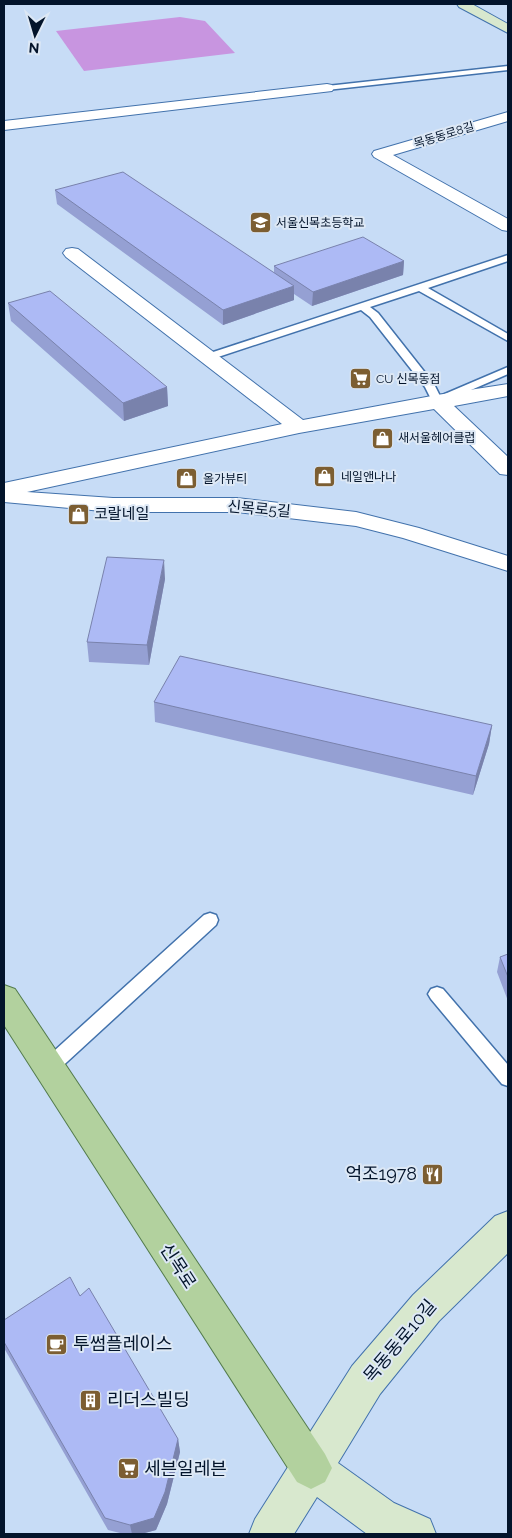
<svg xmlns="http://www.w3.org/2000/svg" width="512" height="1538" font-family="Raleway,'Noto Sans KR',sans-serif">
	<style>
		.green { fill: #c895e0 }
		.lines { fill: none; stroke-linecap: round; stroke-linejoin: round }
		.lane-casing { stroke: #4272ac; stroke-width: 3 }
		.street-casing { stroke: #4272ac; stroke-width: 2 }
		.secondary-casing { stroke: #4272ac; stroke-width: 2 }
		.primary-casing { stroke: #537b4c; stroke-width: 2 }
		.lane { fill: #fff; fill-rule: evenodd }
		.street { fill: #fff; fill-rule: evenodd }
		.secondary { fill: #d8e8ce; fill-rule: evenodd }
		.primary { fill: #b2d19e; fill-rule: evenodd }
		.wall { fill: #95a0d3 }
		.shaded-wall { fill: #7982ac }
		.building { fill: #adbaf5; stroke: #7982ac }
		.labels { text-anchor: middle; stroke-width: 4; stroke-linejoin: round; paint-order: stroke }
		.far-street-label { font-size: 12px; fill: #03142b; stroke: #dde8f5 }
		.far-poi-label { font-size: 12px; fill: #03142b; stroke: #dde8f5; text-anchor: start }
		.street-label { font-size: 15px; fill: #03142b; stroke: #dde8f5 }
		.poi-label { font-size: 15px; fill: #03142b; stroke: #dde8f5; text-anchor: start }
		.near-poi-label { font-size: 18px; fill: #03142b; stroke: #dde8f5; text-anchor: start }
		.near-street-label { font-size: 18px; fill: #03142b; stroke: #dde8f5 }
	</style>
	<rect width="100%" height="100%" fill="#c7dcf6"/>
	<path class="green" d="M180,17L205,21L235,53L84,71L56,31Z"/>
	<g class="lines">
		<defs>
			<path id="lane" d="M508,66V70L327,90L323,88L327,86Z
				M508,255V261L428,288L508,334V341L419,291L370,307L378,313L434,384L440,396L508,367V374L441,403H433L425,387L370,317L361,310L212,359L208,360L203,357L204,355Z
				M210,913L216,915L218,920L216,925L55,1073L49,1075L43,1073L40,1067L43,1061L204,915Z
				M437,987L443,989L508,1065V1086L502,1084L431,999L428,994L431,989Z"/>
			<path id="street" d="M327,84L332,85L334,88L332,91L4,130V121Z
				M508,112V121L393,155L508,219V231L502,230L374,157L372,154L374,151Z
				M72,248L78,249L303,420L437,395L508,384V396L454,406L508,457V475L500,474L434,409L299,433L27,492L113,498H237L356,512L419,528L508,556V571L403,538L356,526L237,512H113L4,502V483L282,424L66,257L63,253L66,249Z"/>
			<path id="secondary" d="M457,4H472L508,24V33L459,7Z
				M508,1211V1253L439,1321L380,1394L338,1463L394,1503L430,1519L436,1534H367L317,1497L294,1534H249L255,1519L352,1366L413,1295L495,1216Z"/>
			<path id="primary" d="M4,985L15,989L325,1454L332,1468L325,1482L311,1489L297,1482L4,1025Z"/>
		</defs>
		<use href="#lane" class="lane-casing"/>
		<use href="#street" class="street-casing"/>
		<use href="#secondary" class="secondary-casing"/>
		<use href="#primary" class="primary-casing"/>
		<use href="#lane" class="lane"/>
		<use href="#street" class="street"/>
		<use href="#secondary" class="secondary"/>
		<use href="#primary" class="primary"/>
	</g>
	<path class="wall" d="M55,190L274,273V266L404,261L403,275L312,306L294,294V300L223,325L57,204Z
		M8,303L167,387L168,406L124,421L11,321Z
		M165,579L149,665L89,662L87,642Z
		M154,702L492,725L489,744L473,795L155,722Z
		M508,954V1001L497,972L500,957Z
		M80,1296L178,1439L180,1452L167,1504L156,1530L141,1534H124L108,1530L4,1348V1320Z"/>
	<path class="shaded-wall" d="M404,261L403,275L312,306L313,292Z
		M294,286V300L223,325V310Z
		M167,387L168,406L124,421L123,403Z
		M164,560L165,579L149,665L147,645Z
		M492,725L489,744L473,795L476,776Z
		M178,1439L180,1452L167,1504L156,1530L141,1534H132L130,1525Z"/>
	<path class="building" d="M123,172L294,286L223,310L55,190Z
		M363,237L404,261L313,292L274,266Z
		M50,291L167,387L123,403L8,303Z
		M107,557L164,560L147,645L87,642Z
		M180,656L492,725L476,776L154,702Z
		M508,954V977L500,957Z
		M70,1277L80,1296L89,1288L178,1439L165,1492L154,1518L130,1525L105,1518L4,1342V1320Z"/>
	<defs>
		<symbol id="school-square" viewBox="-11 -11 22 22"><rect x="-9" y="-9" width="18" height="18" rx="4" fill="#7c5e32" stroke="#dde8f5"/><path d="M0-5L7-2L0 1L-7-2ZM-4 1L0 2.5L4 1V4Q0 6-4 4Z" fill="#fff"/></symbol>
		<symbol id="supermarket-square" viewBox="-11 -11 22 22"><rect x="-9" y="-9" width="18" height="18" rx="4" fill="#7c5e32" stroke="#dde8f5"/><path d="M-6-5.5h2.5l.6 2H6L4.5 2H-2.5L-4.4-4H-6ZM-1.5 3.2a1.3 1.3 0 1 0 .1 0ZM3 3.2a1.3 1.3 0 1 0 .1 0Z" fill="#fff"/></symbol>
		<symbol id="shop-square" viewBox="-11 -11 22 22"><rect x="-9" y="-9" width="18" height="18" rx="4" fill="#7c5e32" stroke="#dde8f5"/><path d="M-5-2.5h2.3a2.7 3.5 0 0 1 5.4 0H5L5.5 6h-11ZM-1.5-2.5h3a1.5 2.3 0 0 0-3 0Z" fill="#fff"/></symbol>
		<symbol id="restaurant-square" viewBox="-11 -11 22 22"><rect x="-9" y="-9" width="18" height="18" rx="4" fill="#7c5e32" stroke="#dde8f5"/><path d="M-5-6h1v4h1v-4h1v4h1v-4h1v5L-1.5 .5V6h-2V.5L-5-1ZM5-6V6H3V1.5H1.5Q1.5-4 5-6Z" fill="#fff"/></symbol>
		<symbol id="cafe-square" viewBox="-11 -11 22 22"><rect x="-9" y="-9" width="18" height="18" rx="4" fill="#7c5e32" stroke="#dde8f5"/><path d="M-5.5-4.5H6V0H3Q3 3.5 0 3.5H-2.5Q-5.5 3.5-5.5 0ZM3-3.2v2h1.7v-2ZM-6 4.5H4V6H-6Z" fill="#fff"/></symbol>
		<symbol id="building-square" viewBox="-11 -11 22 22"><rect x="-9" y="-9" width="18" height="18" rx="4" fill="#7c5e32" stroke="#dde8f5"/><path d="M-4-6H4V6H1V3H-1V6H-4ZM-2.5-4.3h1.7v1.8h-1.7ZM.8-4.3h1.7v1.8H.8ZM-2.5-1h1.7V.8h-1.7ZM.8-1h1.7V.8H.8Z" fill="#fff"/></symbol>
	</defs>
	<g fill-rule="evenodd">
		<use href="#school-square" x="248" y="210" width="25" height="25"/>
		<use href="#supermarket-square" x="348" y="366" width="25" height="25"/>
		<use href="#shop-square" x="370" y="426" width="25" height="25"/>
		<use href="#shop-square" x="312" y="464" width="25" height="25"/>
		<use href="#shop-square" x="174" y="466" width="25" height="25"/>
		<use href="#shop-square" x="66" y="502" width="25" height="25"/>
		<use href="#restaurant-square" x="420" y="1162" width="25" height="25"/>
		<use href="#cafe-square" x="44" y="1332" width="25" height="25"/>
		<use href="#building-square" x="78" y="1388" width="25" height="25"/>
		<use href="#supermarket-square" x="116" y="1456" width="25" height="25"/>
	</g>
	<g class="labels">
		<g class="far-street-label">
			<text transform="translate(444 135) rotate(-17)" y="4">목동동로8길</text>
		</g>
		<g class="far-poi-label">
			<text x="276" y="227">서울신목초등학교</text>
			<text x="376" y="383">CU 신목동점</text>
			<text x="398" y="442">새서울헤어클럽</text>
			<text x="341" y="481">네일앤나나</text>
			<text x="203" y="483">올가뷰티</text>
		</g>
		<g class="street-label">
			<text transform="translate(259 509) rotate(5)" y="5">신목로5길</text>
		</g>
		<g class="poi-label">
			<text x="94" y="519">코랄네일</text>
		</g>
		<g class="near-poi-label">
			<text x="417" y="1180" text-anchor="end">억조1978</text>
			<text x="73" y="1350">투썸플레이스</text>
			<text x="107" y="1406">리더스빌딩</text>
			<text x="144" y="1475">세븐일레븐</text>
		</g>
		<g class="near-street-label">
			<text transform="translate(178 1266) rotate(57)" y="6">신목로</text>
			<text transform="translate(400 1341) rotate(-50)" y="6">목동동로10길</text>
		</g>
	</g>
	<rect width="512" height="1538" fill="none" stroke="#03142b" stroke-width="10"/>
	<g transform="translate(35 35) rotate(185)" stroke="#dde8f5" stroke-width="4" paint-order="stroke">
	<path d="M0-4L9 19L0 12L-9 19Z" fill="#03142b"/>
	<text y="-8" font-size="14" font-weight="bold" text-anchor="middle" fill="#03142b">N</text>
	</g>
</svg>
